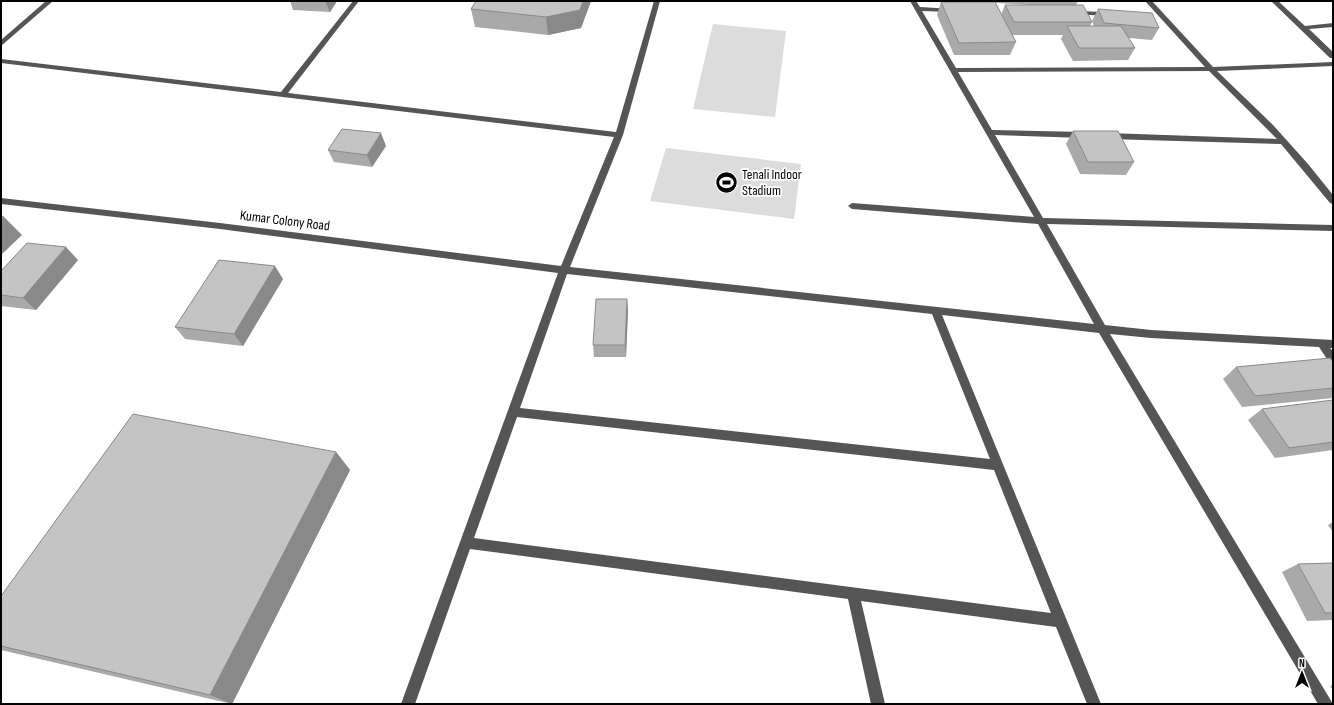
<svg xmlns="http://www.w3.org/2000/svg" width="1334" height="705" font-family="'Sofia Sans Condensed',sans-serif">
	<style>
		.green { fill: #dcdcdc }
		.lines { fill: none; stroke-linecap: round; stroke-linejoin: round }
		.minor { fill: #555; fill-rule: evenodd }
		.wall { fill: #a9a9a9; fill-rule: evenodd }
		.shaded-wall { fill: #898989 }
		.building { fill: #c4c4c4; stroke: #898989 }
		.labels { text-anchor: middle; stroke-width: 3.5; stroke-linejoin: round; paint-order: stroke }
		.poi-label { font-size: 14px; fill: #000; stroke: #fff; text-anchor: start }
		.street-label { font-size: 14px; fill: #000; stroke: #fff }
	</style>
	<rect width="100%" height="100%" fill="#fff"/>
	<path class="green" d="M713,24L786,31L775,117L693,109Z
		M666,148L801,164L794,219L650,201Z"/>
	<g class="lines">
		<path class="minor" d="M46,1H53L1,46V40Z
			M353,1H359L288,93L616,132L654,1H660L623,135L570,267L1094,324L1038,224L852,209L848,206L852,203L1034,217L910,1H916L920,7L953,9V11L951,12L922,11L956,68L1205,67L1145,1H1152L1213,67L1333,62V66L1217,71L1273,125L1308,164L1333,195V204L1330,203L1281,144L1108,139L1104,136L1108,133L1277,139L1209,71L958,72L992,130L1084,132L1088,135L1084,138L995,135L1043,218L1333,225V231L1047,224L1105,325L1151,330L1333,340V348H1330L1333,351V363L1329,362L1319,347L1151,338L1110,334L1333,704H1318L1099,333L942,315L1101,704H1087L1056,627L861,601L885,704H871L848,599L470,549L415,704H401L558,273L220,229L1,204V198L220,223L561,266L614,137L1,63V59L281,92ZM567,274L932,314L990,459L520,408ZM517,417L994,470L1051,613L474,538Z
			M1271,1H1278L1305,26L1333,23V27L1309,29L1333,52V58H1330Z
			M1073,11L1109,12L1112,14L1109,16L1071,14V12Z"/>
	</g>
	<path class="wall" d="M290,1H337L330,12L293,10Z
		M476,1H591L581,28L548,35L475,27L471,9Z
		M961,1H1078L1076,5L1092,22L1090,26H1094L1092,21L1098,9L1159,28L1152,40L1129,38L1135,48L1128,60L1073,61L1061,39L1063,35H1012L1016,42L1010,55H954L937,15L941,2H969H961ZM996,3L1031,5H1005L1001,15Z
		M1073,131L1134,162L1126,175L1080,174L1066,144Z
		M386,146L372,167L334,162L328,150Z
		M78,260L36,310L1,306V271Z
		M283,279L243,346L185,339L175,327Z
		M627,299L628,311L626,357H594L593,345Z
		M1333,362V398L1242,407L1223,379L1236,367Z
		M1333,400V450L1275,458L1248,420L1262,409Z
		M336,452L350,470L232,704L1,650V596Z
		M1333,522V532L1328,525Z
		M1333,563V620L1307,621L1282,572L1298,564Z
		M1333,685V690L1330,686Z"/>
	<path class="shaded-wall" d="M325,1H337L330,12Z
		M583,1H591L581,28L548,35L546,17Z
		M381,133L386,146L372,167L367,155Z
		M4,217L22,235L1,255V220Z
		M66,247L78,260L36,310L23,298Z
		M275,266L283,279L243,346L234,334Z
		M627,299L628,311L626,357L625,345Z
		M336,452L350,470L232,704L210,695Z"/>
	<path class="building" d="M476,1H583L580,10L546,17L471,9Z
		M941,2H995L1016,42L959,43Z
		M1005,5H1083L1092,22H1014Z
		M1098,9L1152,13L1159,28L1104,23Z
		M1067,26H1121L1135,48H1079Z
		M342,129L381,133L367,155L328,150Z
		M1073,131H1118L1134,162H1088Z
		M1,216L4,217L1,220Z
		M27,243L66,247L23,298L1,295V271Z
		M219,260L275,266L234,334L175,327Z
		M596,299H627L625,345H593Z
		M1330,358L1333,362V388L1255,396L1236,367Z
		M1333,400V442L1289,448L1262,409Z
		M133,414L336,452L210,695L1,646V596Z
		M1333,563V613H1325L1298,564Z"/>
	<defs>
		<symbol id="stadium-disc" viewBox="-11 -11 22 22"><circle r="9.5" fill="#000" stroke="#fff"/><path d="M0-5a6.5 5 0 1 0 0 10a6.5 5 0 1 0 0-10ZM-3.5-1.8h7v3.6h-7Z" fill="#fff"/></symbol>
	</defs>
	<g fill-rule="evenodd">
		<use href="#stadium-disc" x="714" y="170" width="25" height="25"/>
	</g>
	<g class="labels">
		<g class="poi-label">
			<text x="742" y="179">Tenali Indoor<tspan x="742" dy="16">Stadium</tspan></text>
		</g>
		<g class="street-label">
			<text transform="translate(285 220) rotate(7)" y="5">Kumar Colony Road</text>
		</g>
	</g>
	<rect width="1334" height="705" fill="none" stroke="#000000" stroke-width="4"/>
	<g transform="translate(1302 673)" stroke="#ffffff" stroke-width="3" paint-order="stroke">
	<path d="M0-3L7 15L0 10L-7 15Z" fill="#000000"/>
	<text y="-6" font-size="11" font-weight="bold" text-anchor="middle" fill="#000000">N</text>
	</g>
</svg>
